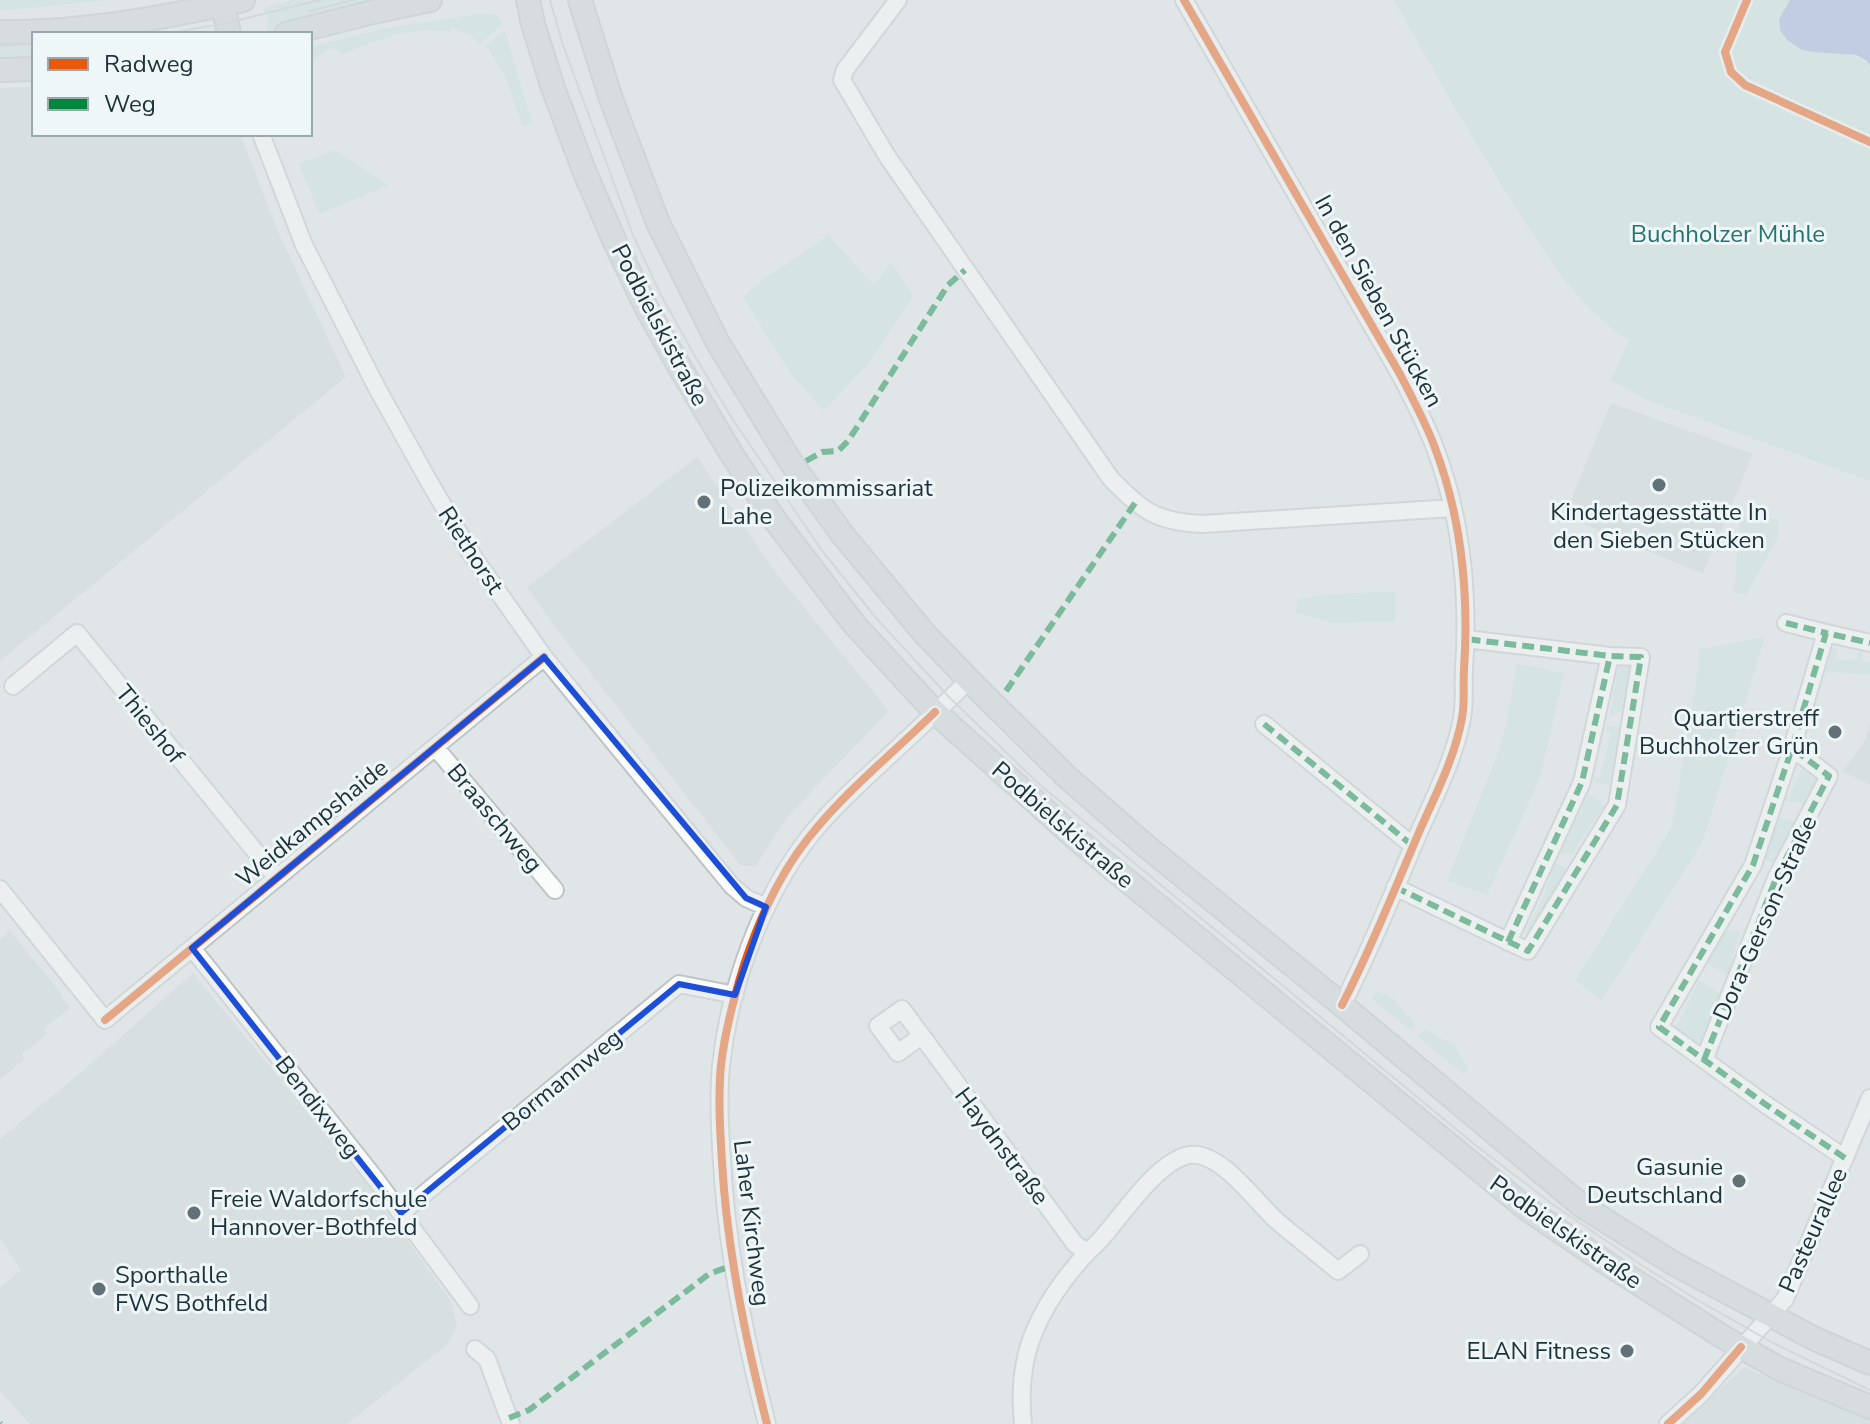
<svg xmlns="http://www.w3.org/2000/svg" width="1870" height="1424" font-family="'Nunito Sans',sans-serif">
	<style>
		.built { fill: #ced8d9 }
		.green { fill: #c8e1de }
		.water { fill: #9eb0d9 }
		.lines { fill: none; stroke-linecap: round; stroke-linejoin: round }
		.minor-casing { stroke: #bfc4c5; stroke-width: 20 }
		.major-casing { stroke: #bac2c4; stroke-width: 26 }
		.minor { stroke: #fafbfb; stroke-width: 16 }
		.major { stroke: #ccd2d4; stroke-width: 22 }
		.tram { stroke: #c5c8c9; stroke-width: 2 }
		.quiet { stroke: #00873e; stroke-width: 6; stroke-dasharray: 12 6; stroke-linecap: butt }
		.cycleway-casing { stroke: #eef6f7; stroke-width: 13 }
		.cycleway { stroke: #e8590c; stroke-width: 8 }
		.marked { fill: none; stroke: #1d4ed8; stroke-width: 6; stroke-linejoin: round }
		.poi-dot { fill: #627177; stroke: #eef6f7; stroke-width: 3 }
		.labels { text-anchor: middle; stroke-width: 6; stroke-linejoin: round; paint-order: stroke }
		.park-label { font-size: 24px; fill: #27726e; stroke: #eef6f7 }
		.street-label { font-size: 24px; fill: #1e323a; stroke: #eef6f7 }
		.poi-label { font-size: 24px; fill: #1e323a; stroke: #eef6f7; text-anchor: start }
	</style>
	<rect width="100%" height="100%" fill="#e0e6e7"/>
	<path class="built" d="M34,86V134H240L280,236L346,377L0,661V88Z
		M1611,403L1753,454L1703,574L1564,516Z
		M697,457L776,573L889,711L787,817L755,867L740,865L561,635L527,587Z
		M1870,724V785L1842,771L1863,744Z
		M10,931L62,994L61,996L70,1008L44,1029L47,1034L22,1054L25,1059L0,1079V940Z
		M193,973L368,1186L451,1301L457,1326L448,1344L347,1424H30L0,1391V1288L21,1270L0,1239V1139L79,1074Z
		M1744,1367L1870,1419V1424H1681Z"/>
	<path class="green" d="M0,0H108L0,11Z
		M292,0H385L268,31L266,26L269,25L267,12H264L263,8Z
		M1394,0H1742L1721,53L1728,76L1744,89L1870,147V481L1647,400L1611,380L1629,340C1581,311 1552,263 1522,217C1476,147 1435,73 1394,0Z
		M1754,0H1790L1779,19L1814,52C1831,53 1860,52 1870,66V139L1764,88L1745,78L1736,68L1732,53Z
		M483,13L497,15L502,25L480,44L471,36L452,28L450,32C412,25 378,39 343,54L335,48C325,50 318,56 310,64V47L382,29Z
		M505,32L532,123L523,127L504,74L489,49L485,46L502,33Z
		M34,38V63L0,64V39Z
		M334,150L389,185L319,214L299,164Z
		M828,235L874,285L891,262L913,296L869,363L824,410L793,377L743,297L766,276L782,268Z
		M1740,515L1778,519V538L1746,595L1734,592Z
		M1395,591V621L1333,623L1295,613L1299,599L1320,595Z
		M1765,637L1703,841L1602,1000L1575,980L1672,827L1699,665L1697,664L1700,649Z
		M1831,648L1837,649L1836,659L1856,661L1858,651H1863L1862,661L1870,662V675L1825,671L1830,660L1828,659Z
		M1619,662L1634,671L1633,677H1629L1626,701L1630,708L1610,716Z
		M1517,664L1564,673L1540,778L1487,895L1447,881L1500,747L1507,719Z
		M1607,726L1623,727L1616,787L1594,781V777L1600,778L1611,732L1606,730Z
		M1804,765L1820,777L1807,805L1782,800L1784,796H1789Z
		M1589,794L1609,807L1607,810L1602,808L1572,854L1559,853Z
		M1776,817L1802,823L1794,828L1773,863L1765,860Z
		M1555,863L1569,869L1536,928L1525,932L1544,895Z
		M1725,930L1740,932L1729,970L1734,973L1733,977L1703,962Z
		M1699,980L1721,995L1713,1025L1699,1044L1671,1028L1673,1024L1677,1026Z
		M1377,991L1393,999L1415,1023L1412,1031L1372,999Z
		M1426,1029L1454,1046L1469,1068L1464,1075L1417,1036Z"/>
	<path class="water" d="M1790,0H1870V66L1867,61L1856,55L1814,52L1802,50L1787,40L1780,30L1779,19Z"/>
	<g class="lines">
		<defs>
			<path id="minor" d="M898,0L845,70L842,80L887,156L1111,479C1143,511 1156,522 1202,524L1453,508
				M1184,0L1401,376C1413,400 1426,423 1435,448C1462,519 1469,594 1464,670C1463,686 1465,703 1462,718C1454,762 1431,803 1414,844C1391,898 1369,953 1342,1005
				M261,134L304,245L377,388L427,478L470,552L544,657L732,886L746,898L766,907
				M1786,623L1826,633
				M13,686L77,633L277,878
				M1264,724L1413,846
				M435,747L555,890
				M1395,887L1528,951L1617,805L1641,657L1610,656L1466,639
				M0,889L105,1020L544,657
				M1508,942L1582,782L1610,656
				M192,948L374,1177L470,1306
				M921,1036L898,1053L878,1026L902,1009L1075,1244L1087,1252
				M1704,1060L1777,876L1829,776L1792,748
				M1845,1158L1765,1104L1659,1027L1753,865L1792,748L1826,633L1870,643
				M401,1213L679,984L735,995
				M475,1349L487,1359L511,1424
				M767,1424C745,1338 727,1251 722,1162C720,1130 718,1098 721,1066C729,988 761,899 809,837C833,807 862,781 890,755C916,731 943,706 969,680
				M1023,1424C1020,1395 1021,1368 1031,1340C1042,1309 1064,1277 1087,1253C1091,1248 1096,1245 1100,1240C1121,1218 1164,1149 1198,1155C1227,1160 1256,1202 1277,1221C1297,1238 1318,1254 1338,1271L1360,1254
				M1668,1424L1701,1394L1785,1299L1870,1098"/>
			<path id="major" d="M528,0L533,24L553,88L585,173L615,242L647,309L679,366L731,453L774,519L854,624L935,712L1079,841L1527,1209L1608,1264L1723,1337L1780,1369L1870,1407
				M580,0L611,99L658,223L718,343L792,464L842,534L924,633L969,680L1067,777L1146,846L1342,1005L1582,1206L1673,1263L1813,1338L1870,1363
				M223,5L229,34
				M0,32C82,33 163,18 243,0
				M286,34L373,12L430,0
				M0,70L34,69"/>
		</defs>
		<use href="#minor" class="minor-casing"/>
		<use href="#major" class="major-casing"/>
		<use href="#minor" class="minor"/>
		<use href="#major" class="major"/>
		<path class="tram" d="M550,0L563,45L633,235L661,295L696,358L733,420L823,552L877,619L950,698L1039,784L1474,1144L1551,1203L1643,1266L1699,1301L1775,1344L1870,1390
			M310,11L353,0
			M164,34L227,23L320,0
			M0,46L34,44"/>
		<path class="quiet" d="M806,461L822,452L838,451L848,441L948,285L965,270
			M1786,623L1826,633
			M1006,691L1135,503
			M1264,724L1413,846
			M1395,887L1528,951L1617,805L1641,657L1610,656L1466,639
			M1508,942L1582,782L1610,656
			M1704,1060L1777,876L1829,776L1792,748
			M1845,1158L1765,1104L1659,1027L1753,865L1792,748L1826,633L1870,643
			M509,1418L529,1410L709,1274L733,1265
			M0,1423L1,1424"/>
		<defs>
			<path id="cycleway" d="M1184,0L1401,376C1413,400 1426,423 1435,448C1462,519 1469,594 1464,670C1463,686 1465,703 1462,718C1454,762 1431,803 1414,844C1391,898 1369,953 1342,1005
				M1747,0L1725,52L1731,72L1745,85L1870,142
				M105,1020L544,657
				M767,1424C745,1338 727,1250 722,1162C720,1129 718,1097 721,1065C725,1031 734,997 744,965C759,919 780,873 810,836C847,790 893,753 935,712
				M1668,1424L1701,1394L1741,1347"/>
		</defs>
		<use href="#cycleway" class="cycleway-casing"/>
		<use href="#cycleway" class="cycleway"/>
	</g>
	<path d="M0 0H1870V1424H0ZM544,657L746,898L766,907L735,995L679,984L401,1213L192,948Z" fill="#e0e6e7" fill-opacity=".55" fill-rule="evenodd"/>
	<path class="marked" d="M544,657L746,898L766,907L735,995L679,984L401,1213L192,948Z"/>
	<g class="poi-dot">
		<circle cx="1659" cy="485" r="8"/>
		<circle cx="704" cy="502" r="8"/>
		<circle cx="1835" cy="732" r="8"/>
		<circle cx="1739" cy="1181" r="8"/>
		<circle cx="194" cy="1213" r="8"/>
		<circle cx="99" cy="1289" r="8"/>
		<circle cx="1627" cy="1351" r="8"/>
	</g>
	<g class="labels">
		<g class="park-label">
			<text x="1728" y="242">Buchholzer Mühle</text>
		</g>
		<g class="street-label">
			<text transform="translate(1379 301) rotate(61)" y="8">In den Sieben Stücken</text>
			<text transform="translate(660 325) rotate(62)" y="8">Podbielskistraße</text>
			<text transform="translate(471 550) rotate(57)" y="8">Riethorst</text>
			<text transform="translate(150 724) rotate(51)" y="8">Thieshof</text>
			<text transform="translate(495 818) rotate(50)" y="8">Braaschweg</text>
			<text transform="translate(312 823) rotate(-39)" y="8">Weidkampshaide</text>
			<text transform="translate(1063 825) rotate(41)" y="8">Podbielskistraße</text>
			<text transform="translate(1765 918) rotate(-66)" y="8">Dora-Gerson-Straße</text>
			<text transform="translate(562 1080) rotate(-39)" y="8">Bormannweg</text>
			<text transform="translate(318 1107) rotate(52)" y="8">Bendixweg</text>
			<text transform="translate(1002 1146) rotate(53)" y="8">Haydnstraße</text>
			<text transform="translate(752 1223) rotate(83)" y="8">Laher Kirchweg</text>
			<text transform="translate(1813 1230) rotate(-66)" y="8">Pasteurallee</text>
			<text transform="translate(1566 1232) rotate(35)" y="8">Podbielskistraße</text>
		</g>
		<g class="poi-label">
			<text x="720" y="496">Polizeikommissariat<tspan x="720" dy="28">Lahe</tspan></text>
			<text x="1659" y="520" text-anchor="middle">Kindertagesstätte In<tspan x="1659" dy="28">den Sieben Stücken</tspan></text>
			<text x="1819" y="726" text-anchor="end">Quartierstreff<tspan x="1819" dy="28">Buchholzer Grün</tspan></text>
			<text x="1723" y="1175" text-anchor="end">Gasunie<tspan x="1723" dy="28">Deutschland</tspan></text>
			<text x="210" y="1207">Freie Waldorfschule<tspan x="210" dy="28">Hannover-Bothfeld</tspan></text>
			<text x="115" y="1283">Sporthalle<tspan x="115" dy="28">FWS Bothfeld</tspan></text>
			<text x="1611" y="1359" text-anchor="end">ELAN Fitness</text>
		</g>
	</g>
	<rect x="32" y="32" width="280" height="104" fill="#eef6f7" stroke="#9ba8ab" stroke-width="2"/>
	<rect x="48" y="58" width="40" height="12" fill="#e8590c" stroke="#9ba8ab" stroke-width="2"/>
	<text x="104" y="72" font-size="24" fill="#1e323a">Radweg</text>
	<rect x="48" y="98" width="40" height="12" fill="#00873e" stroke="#9ba8ab" stroke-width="2"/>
	<text x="104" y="112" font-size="24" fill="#1e323a">Weg</text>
</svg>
